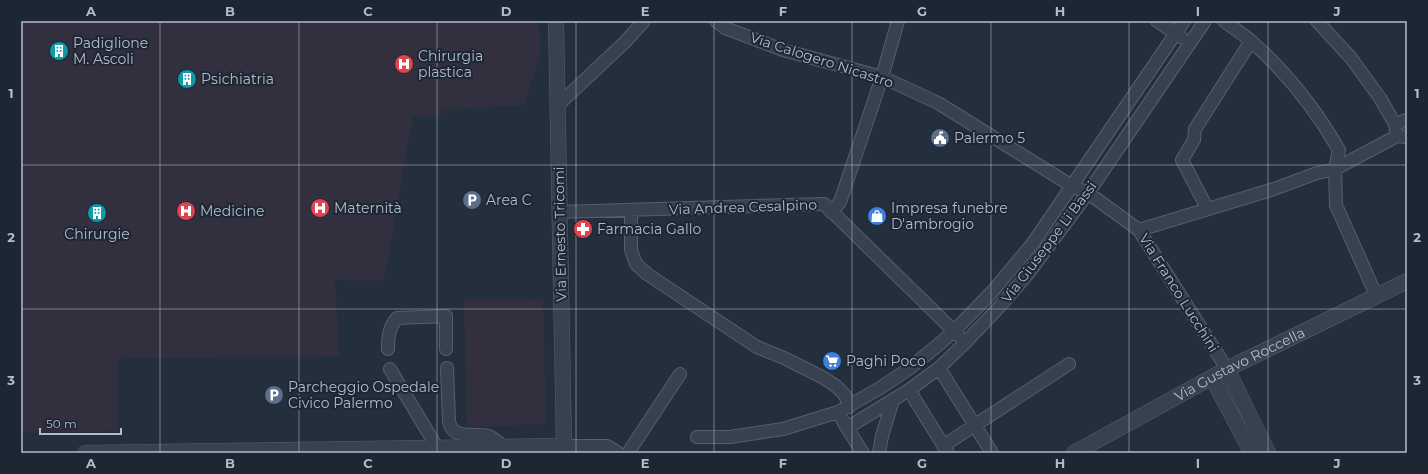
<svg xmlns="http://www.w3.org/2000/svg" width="1428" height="474" font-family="Montserrat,sans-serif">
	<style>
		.medical { fill: #32303f }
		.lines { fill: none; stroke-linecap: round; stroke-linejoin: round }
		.minor-casing { stroke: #565f6c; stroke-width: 14 }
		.tertiary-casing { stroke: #565f6c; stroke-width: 16 }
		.minor { stroke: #38414e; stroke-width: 12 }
		.tertiary { stroke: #38414e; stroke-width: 15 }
		.grid { fill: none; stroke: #b4bcc9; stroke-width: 1; stroke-opacity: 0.55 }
		.labels { text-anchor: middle; stroke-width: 4; stroke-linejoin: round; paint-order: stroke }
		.poi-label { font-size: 14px; fill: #b4bcc9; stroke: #1d2633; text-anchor: start }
		.street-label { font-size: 14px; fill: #b4bcc9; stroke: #1d2633 }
		.neatline { fill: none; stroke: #b4bcc9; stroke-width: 1.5 }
		.grid-label { font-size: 13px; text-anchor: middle; font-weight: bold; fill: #b4bcc9 }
	</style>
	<rect width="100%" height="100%" fill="#242f3e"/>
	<path class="medical" d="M21,21H539L540,58L523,106L445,109L441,111V117L413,115L384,281L335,280L339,356L146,358L118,357V431L21,433Z
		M464,299L543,300L546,424L467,427Z"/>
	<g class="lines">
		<defs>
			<path id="minor" d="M716,21L725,28L783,50L882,77L938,103L1072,186L1088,193L1139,230L1227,369
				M1157,21L1181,37
				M1224,21C1233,28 1243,34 1252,42C1286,72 1316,110 1339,150L1335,169L1336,205L1376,295
				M1317,21L1351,58L1380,98L1395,124L1397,136
				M558,105L624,43L644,21
				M1395,124L1407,120
				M1207,208L1182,160L1194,140L1195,129L1251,41
				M631,210V250L636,264L647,274L757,347L784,358L822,377L836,386L845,395L849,407
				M559,212L824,204L959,336
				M831,212L840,202L882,77L898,21
				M1139,230L1274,189L1317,173L1335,169L1397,136L1407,137
				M388,349C388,337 389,327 397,318L446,316V349
				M447,368L449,421C452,441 475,432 488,436C494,438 499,443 504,447
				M939,368L992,453
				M390,369L438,449
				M909,390L948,453
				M838,412L847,428L909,390L939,368L966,342L1001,305L1027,275L1088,193L1205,21
				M847,428L863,453
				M697,437H730L783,429L838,412L880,388L910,368L938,345L954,331L992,292L1033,243L1184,21
				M564,446H607L618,453
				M943,446L1069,364
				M628,453L680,374
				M879,453L882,436L893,400"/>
			<g id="tertiary">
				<path d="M1227,369L1268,453"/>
				<path d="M1212,378L1252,453"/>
				<path d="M85,453L564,446L556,21"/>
				<path id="s1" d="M1074,453L1227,369L1407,281"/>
			</g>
		</defs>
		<use href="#minor" class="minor-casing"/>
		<use href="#tertiary" class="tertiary-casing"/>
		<use href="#minor" class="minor"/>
		<use href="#tertiary" class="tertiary"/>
	</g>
	<path class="grid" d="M160,21V453M299,21V453M437,21V453M576,21V453M714,21V453M852,21V453M991,21V453M1129,21V453M1268,21V453M21,165H1407M21,309H1407"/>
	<defs>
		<symbol id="building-disc" viewBox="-11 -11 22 22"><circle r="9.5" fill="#0f9aa8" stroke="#1d2633"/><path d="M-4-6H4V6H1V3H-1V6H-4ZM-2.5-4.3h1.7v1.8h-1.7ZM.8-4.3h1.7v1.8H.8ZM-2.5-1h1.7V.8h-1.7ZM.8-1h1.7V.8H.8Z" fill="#fff"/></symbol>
		<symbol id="hospital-disc" viewBox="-11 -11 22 22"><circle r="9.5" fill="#e0444e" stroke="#1d2633"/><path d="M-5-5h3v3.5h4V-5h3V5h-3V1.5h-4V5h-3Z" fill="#fff"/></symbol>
		<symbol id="civic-disc" viewBox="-11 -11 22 22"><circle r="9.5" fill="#5c6f8a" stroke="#1d2633"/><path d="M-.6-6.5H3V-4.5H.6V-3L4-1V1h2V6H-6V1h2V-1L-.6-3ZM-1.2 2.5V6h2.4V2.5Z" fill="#fff"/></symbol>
		<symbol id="parking-disc" viewBox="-11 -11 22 22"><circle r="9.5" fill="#5c6f8a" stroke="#1d2633"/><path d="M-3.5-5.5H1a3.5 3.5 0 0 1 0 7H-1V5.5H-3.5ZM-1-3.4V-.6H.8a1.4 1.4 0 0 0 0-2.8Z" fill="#fff"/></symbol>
		<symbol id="shop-disc" viewBox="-11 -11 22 22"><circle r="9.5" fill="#3f7fe0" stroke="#1d2633"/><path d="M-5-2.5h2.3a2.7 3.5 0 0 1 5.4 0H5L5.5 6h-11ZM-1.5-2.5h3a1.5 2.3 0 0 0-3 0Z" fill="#fff"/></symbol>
		<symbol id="pharmacy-disc" viewBox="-11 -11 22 22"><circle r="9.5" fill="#e0444e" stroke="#1d2633"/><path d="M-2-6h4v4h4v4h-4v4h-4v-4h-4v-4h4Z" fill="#fff"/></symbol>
		<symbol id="supermarket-disc" viewBox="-11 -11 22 22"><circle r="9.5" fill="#3f7fe0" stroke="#1d2633"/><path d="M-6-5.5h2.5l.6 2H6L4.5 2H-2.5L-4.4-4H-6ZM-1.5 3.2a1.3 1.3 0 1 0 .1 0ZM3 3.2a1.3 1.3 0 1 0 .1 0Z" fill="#fff"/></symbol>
	</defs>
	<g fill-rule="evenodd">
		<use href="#building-disc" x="48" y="40" width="22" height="22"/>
		<use href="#hospital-disc" x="393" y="53" width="22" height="22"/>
		<use href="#building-disc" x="176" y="68" width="22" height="22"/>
		<use href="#civic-disc" x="929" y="127" width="22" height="22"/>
		<use href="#parking-disc" x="461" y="189" width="22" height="22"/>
		<use href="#hospital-disc" x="309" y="197" width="22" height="22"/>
		<use href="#hospital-disc" x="175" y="200" width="22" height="22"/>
		<use href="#building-disc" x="86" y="202" width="22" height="22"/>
		<use href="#shop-disc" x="866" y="205" width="22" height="22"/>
		<use href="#pharmacy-disc" x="572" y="218" width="22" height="22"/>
		<use href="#supermarket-disc" x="821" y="350" width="22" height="22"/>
		<use href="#parking-disc" x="263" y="384" width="22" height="22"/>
	</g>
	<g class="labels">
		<g class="poi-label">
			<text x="73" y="48">Padiglione<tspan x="73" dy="16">M. Ascoli</tspan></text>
			<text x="418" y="61">Chirurgia<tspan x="418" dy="16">plastica</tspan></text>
			<text x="201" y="84">Psichiatria</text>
			<text x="954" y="143">Palermo 5</text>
			<text x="486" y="205">Area C</text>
			<text x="334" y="213">Maternità</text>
			<text x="891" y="213">Impresa funebre<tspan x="891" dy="16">D'ambrogio</tspan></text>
			<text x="200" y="216">Medicine</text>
			<text x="597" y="234">Farmacia Gallo</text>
			<text x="97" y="239" text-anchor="middle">Chirurgie</text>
			<text x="846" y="366">Paghi Poco</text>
			<text x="288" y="392">Parcheggio Ospedale<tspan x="288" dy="16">Civico Palermo</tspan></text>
		</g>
		<g class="street-label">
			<text transform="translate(822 60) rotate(18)" y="5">Via Calogero Nicastro</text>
			<text transform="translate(743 207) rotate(-2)" y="5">Via Andrea Cesalpino</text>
			<text transform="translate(560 234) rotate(-91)" y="5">Via Ernesto Tricomi</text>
			<text transform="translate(1049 242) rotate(-53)" y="5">Via Giuseppe Li Bassi</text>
			<text transform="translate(1179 293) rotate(58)" y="5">Via Franco Lucchini</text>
			<text dy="5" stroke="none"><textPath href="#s1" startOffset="188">Via Gustavo Roccella</textPath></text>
		</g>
	</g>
	<rect width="1428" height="474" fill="none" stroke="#1d2633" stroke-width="44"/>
	<path d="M40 428v6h81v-6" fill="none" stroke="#b4bcc9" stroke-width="2"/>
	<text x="46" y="428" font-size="12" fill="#b4bcc9" stroke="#1d2633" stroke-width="3" paint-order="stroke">50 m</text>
	<rect x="22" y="22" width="1384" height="430" class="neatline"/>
	<g class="grid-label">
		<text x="91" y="16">A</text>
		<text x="230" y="16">B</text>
		<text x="368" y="16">C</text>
		<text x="506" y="16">D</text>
		<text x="645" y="16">E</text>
		<text x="783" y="16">F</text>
		<text x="922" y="16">G</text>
		<text x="1060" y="16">H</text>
		<text x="1198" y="16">I</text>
		<text x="1337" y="16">J</text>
		<text x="11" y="98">1</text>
		<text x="1417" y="98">1</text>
		<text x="11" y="242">2</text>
		<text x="1417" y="242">2</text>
		<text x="11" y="385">3</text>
		<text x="1417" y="385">3</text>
		<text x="91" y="468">A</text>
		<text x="230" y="468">B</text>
		<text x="368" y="468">C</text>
		<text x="506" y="468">D</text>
		<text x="645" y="468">E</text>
		<text x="783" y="468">F</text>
		<text x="922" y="468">G</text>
		<text x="1060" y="468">H</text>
		<text x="1198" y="468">I</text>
		<text x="1337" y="468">J</text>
	</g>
</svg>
